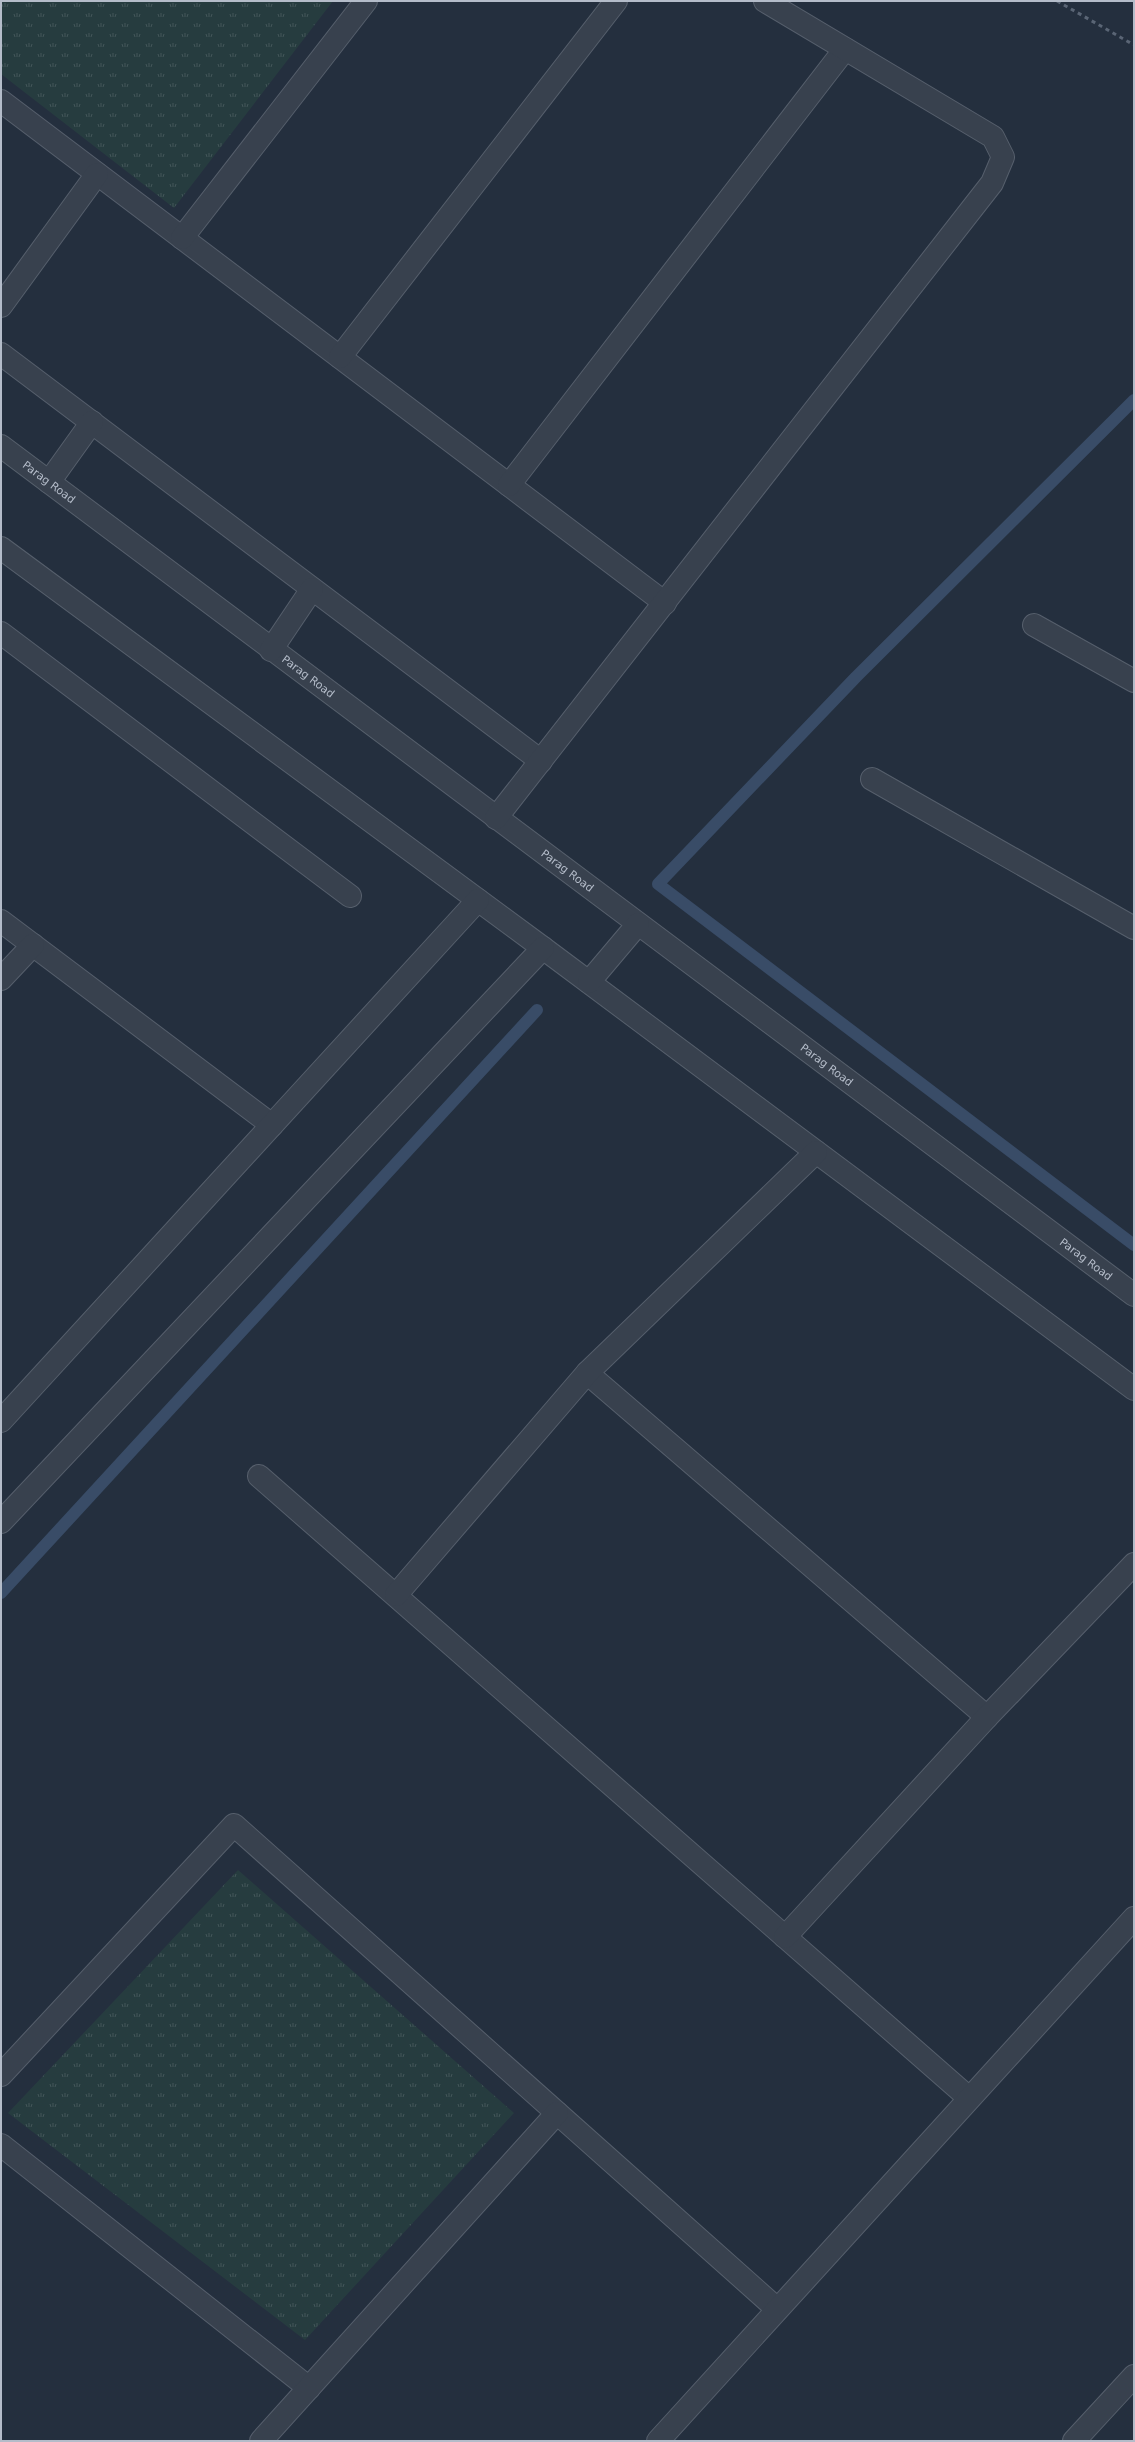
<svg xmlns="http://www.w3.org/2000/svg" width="1135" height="2442" font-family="'DejaVu Sans',sans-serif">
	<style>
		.park { fill: url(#park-tufts) }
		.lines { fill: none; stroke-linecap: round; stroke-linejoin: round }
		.stream { stroke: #394c67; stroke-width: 12 }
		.minor-casing { stroke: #565f6c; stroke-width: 24 }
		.minor { stroke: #38414e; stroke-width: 22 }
		.rail { stroke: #5a6575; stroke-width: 3; stroke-dasharray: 4 4; stroke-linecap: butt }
		.labels { text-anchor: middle; stroke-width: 3.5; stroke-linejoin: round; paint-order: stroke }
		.street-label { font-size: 11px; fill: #b4bcc9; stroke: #1d2633 }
	</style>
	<defs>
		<pattern id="park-tufts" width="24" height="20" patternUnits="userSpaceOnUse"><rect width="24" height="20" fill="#263c3f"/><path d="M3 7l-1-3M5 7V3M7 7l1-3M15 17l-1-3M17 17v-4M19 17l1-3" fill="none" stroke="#435659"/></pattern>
	</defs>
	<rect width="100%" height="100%" fill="#242f3e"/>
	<path class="park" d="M1,1H333L174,208L1,74Z
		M238,1870L514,2113L305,2340L8,2113Z"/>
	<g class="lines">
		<path class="stream" d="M1134,400L856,677L658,884L1134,1245
			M1,1593L537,1010"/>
		<defs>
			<g id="minor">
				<path d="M1,101L665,603"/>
				<path d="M182,238L366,1"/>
				<path d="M1,306L97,174"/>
				<path d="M1,354L541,761"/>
				<path d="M340,357L616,1"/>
				<path id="s1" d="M1,446L1134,1295"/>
				<path d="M49,482L92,422"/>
				<path d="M509,485L845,49"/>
				<path d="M1,548L543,948L1134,1389"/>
				<path d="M1034,625L1134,681"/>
				<path d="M1,633L350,896"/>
				<path d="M271,650L312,589"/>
				<path d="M872,779L1134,928"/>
				<path d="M496,818L992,183L1003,157L993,137L765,1"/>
				<path d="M1,921L272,1125"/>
				<path d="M1,979L33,945"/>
				<path d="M589,982L638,924"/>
				<path d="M587,1373L987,1717"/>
				<path d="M1,1421L478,900"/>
				<path d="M259,1476L969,2098"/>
				<path d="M1,1522L543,948"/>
				<path d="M396,1595L587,1373L816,1152"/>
				<path d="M785,1937L987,1717L1134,1564"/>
				<path d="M1,2075L234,1825L776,2308"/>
				<path d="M1,2145L309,2388"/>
				<path d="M261,2441L557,2113"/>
				<path d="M658,2441L1134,1918"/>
				<path d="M1074,2441L1134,2376"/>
			</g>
		</defs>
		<use href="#minor" class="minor-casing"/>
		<use href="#minor" class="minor"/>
		<path class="rail" d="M1057,1L1134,45"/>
	</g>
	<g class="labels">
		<g class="street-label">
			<text dy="4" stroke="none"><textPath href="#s1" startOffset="60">Parag Road</textPath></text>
			<text dy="4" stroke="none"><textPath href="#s1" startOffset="384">Parag Road</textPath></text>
			<text dy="4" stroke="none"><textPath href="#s1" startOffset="708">Parag Road</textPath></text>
			<text dy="4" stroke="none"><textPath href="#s1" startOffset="1032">Parag Road</textPath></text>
			<text dy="4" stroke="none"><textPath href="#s1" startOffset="1356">Parag Road</textPath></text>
		</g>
	</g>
	<rect width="1135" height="2442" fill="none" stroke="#b4bcc9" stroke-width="4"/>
</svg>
